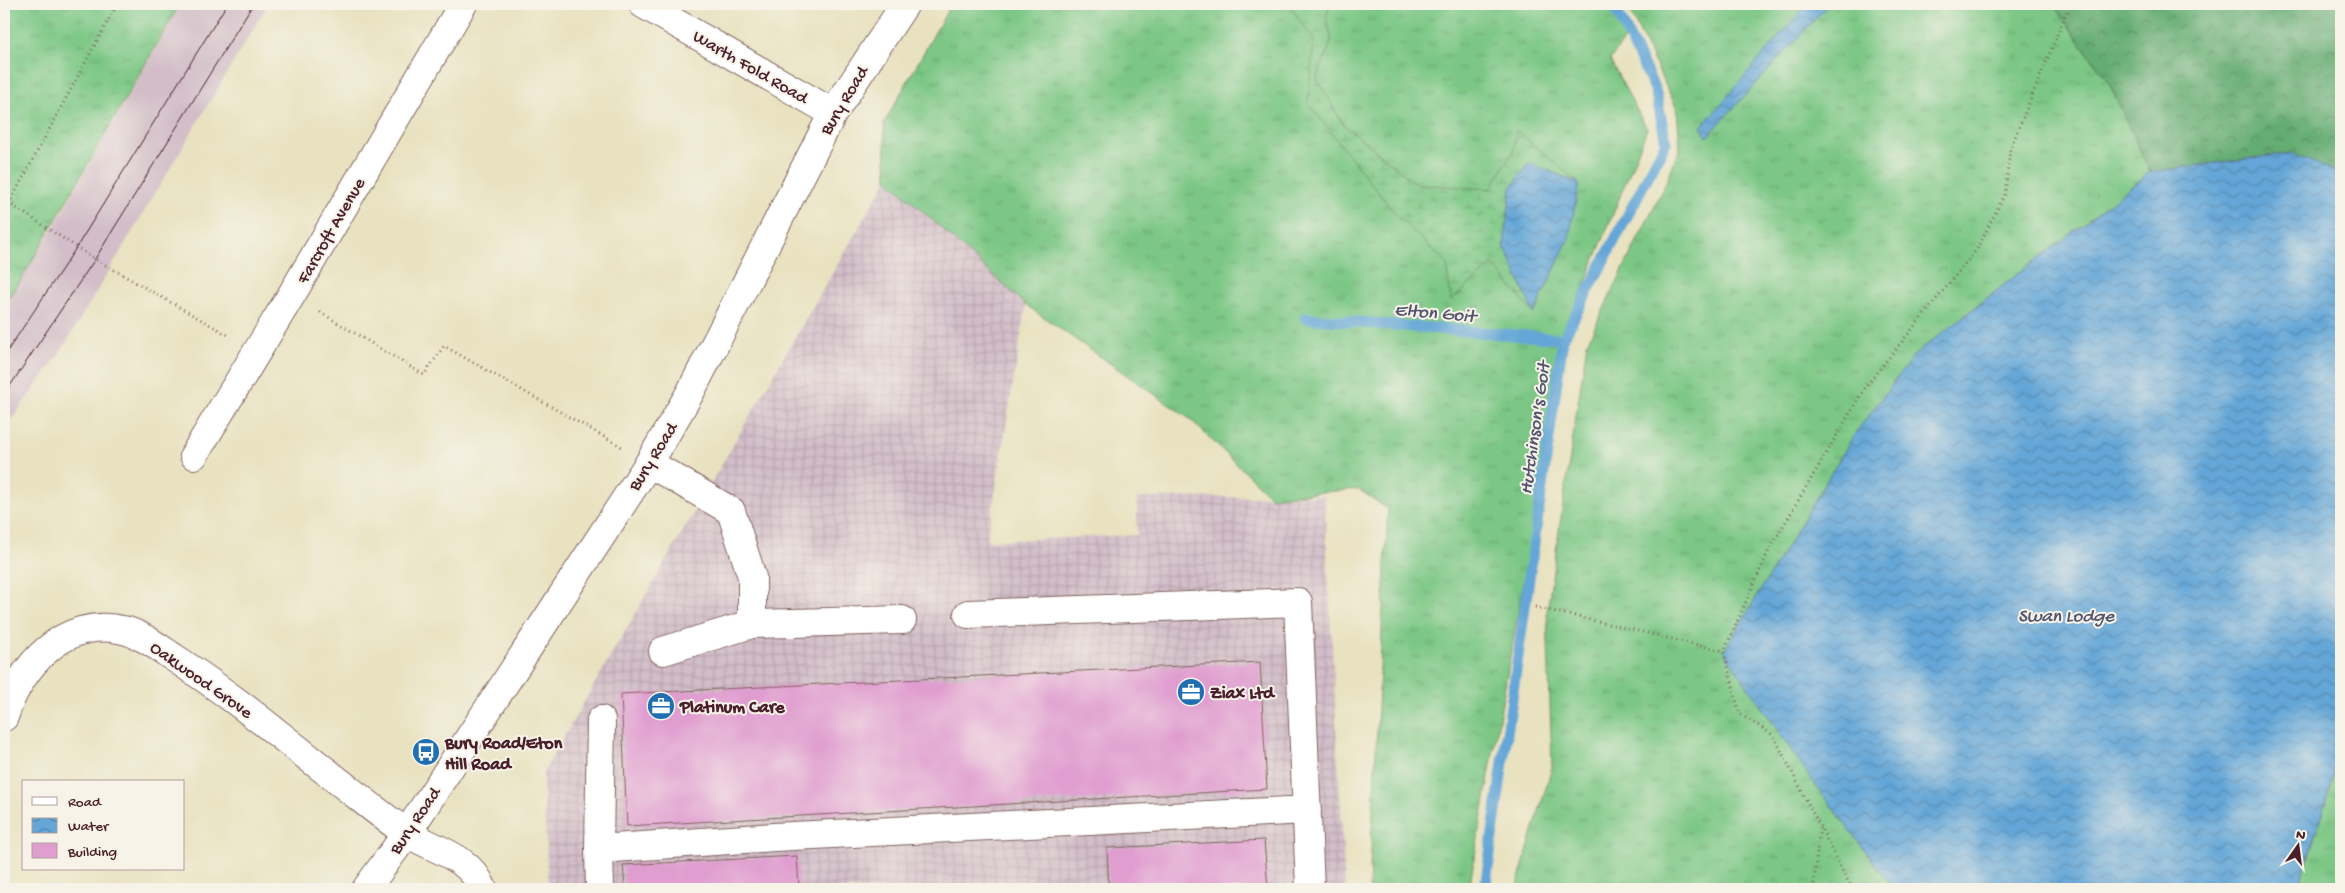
<svg xmlns="http://www.w3.org/2000/svg" width="2345" height="893" font-family="'Gochi Hand',sans-serif">
	<style>
		.industrial { fill: url(#industrial-grid) }
		.railway { fill: #d2bdc8 }
		.grass { fill: url(#grass-tufts); stroke: #627358 }
		.forest { fill: url(#forest-crowns); stroke: #57664e }
		.wetland { fill: url(#wetland-marsh); stroke: #627358 }
		.water { fill: url(#water-waves); stroke: #566281 }
		.lines { fill: none; stroke-linecap: round; stroke-linejoin: round }
		.stream { stroke: #63a6d7; stroke-width: 11 }
		.building { fill: #e09dd0 }
		.minor-casing { stroke: #81635f; stroke-width: 30 }
		.path { stroke: #81635f; stroke-width: 3; stroke-dasharray: 1 4; stroke-linecap: butt }
		.minor { stroke: #fff; stroke-width: 28 }
		.tram { stroke: #4a1f2b; stroke-width: 1 }
		.labels { text-anchor: middle; stroke-width: 4; stroke-linejoin: round; paint-order: stroke }
		.street-label { font-size: 18px; fill: #4a1f2b; stroke: #f7f3e8 }
		.poi-label { font-size: 18px; font-weight: bold; fill: #4a1f2b; stroke: #f7f3e8; text-anchor: start }
		.water-label { font-size: 19px; font-style: italic; fill: #545570; stroke: #f7f3e8 }
	</style>
	<defs>
		<pattern id="industrial-grid" width="8" height="8" patternUnits="userSpaceOnUse" patternTransform="scale(1.25)"><rect width="8" height="8" fill="#d2bdc8"/><path d="M0 4h8M4 0v8" fill="none" stroke="#b6a2ac"/></pattern>
		<pattern id="grass-tufts" width="24" height="20" patternUnits="userSpaceOnUse" patternTransform="scale(1.25)"><rect width="24" height="20" fill="#7bc785"/><path d="M3 7l-1-3M5 7V3M7 7l1-3M15 17l-1-3M17 17v-4M19 17l1-3" fill="none" stroke="#6caa73"/></pattern>
		<pattern id="forest-crowns" width="20" height="18" patternUnits="userSpaceOnUse" patternTransform="scale(1.25)"><rect width="20" height="18" fill="#64ac72"/><path d="M2 6a3 3 0 1 1 6 0M12 15a3 3 0 1 1 6 0" fill="none" stroke="#548b5e"/></pattern>
		<pattern id="wetland-marsh" width="20" height="14" patternUnits="userSpaceOnUse" patternTransform="scale(1.25)"><rect width="20" height="14" fill="#7bc785"/><path d="M1 5h8M5 5V1M11 12h8M15 12V8" fill="none" stroke="#6caa73"/></pattern>
		<pattern id="water-waves" width="16" height="10" patternUnits="userSpaceOnUse" patternTransform="scale(1.25)"><rect width="16" height="10" fill="#63a6d7"/><path d="M0 5q4-4 8 0t8 0" fill="none" stroke="#5487af"/></pattern>
	</defs>
	<rect width="100%" height="100%" fill="#f7f3e8"/>
	<filter id="ink" filterUnits="userSpaceOnUse"><feTurbulence type="fractalNoise" baseFrequency=".02" numOctaves="2"/><feDisplacementMap in="SourceGraphic" scale="10" xChannelSelector="R" yChannelSelector="G"/><feConvolveMatrix kernelMatrix="1 2 1 2 8 2 1 2 1" color-interpolation-filters="sRGB"/></filter>
	<filter id="wash" filterUnits="userSpaceOnUse"><feTurbulence type="fractalNoise" baseFrequency=".0096" numOctaves="4" result="noise"/><feDisplacementMap in="SourceGraphic" scale="20" xChannelSelector="R" yChannelSelector="G"/><feGaussianBlur stdDeviation="1.12" result="paint"/><feColorMatrix in="noise" values="0 0 0 0 0 0 0 0 0 0 0 0 0 0 0 0 0 1.4 0 .05"/><feComposite in="paint" operator="in"/></filter>
	<g filter="url(#wash)">
		<rect width="100%" height="100%" fill="#e8e2c0"/>
		<path class="industrial" d="M887,179L1026,305L987,541L1137,535V498L1324,496L1345,889H548L543,773Z"/>
		<path class="railway" d="M181,4H268L58,356L4,430V304L21,280L51,231Z"/>
		<path class="grass" d="M4,4H180L21,280L4,304Z
			M951,4H1606L1628,34L1610,60L1647,129L1563,339L1550,432L1469,889H1369L1388,509L1358,489L1271,497L1190,419L1026,305L887,179L884,123Z
			M1626,4H2053L2109,83L2150,172L1915,354L1778,563L1724,651L1808,775L1894,889H1516L1552,767L1547,611L1587,343L1666,182L1680,148L1677,109Z
			M2341,752V889H2298Z"/>
		<path class="forest" d="M2053,4H2341V174L2291,153L2150,172L2109,83Z"/>
		<path class="wetland" d="M1288,4H1330L1326,17L1332,40L1317,79L1343,124L1416,184L1490,189L1514,151L1516,130L1579,183L1529,163L1504,245L1534,314L1493,264L1451,301L1447,264L1392,210L1308,103L1314,40Z"/>
		<path class="water" d="M1807,4H1829L1707,137L1701,127Z
			M2291,153L2341,174V752L2298,889H1894L1808,775L1724,651L1854,435L1915,354L2150,172Z
			M1529,163L1579,183L1569,238L1534,314L1504,245L1511,188Z"/>
		<g class="lines">
			<path class="stream" d="M1305,318L1563,339
				M1485,889L1563,339L1666,142L1655,89L1613,4"/>
		</g>
		<g id="blocks">
			<path class="building" d="M1260,662L1267,789L627,826L621,694Z
				M1264,840L1268,889H1109L1107,848Z
				M797,856L799,889H625L623,865Z"/>
		</g>
	</g>
	<g filter="url(#ink)">
		<use href="#blocks" fill-opacity="0" stroke="#81635f" stroke-width="1"/>
		<g class="lines">
			<defs>
				<path id="minor" d="M643,4L833,113
					M194,455L292,294L463,4
					M649,463L731,511L752,577V624L902,620
					M968,614L1298,602L1310,889
					M663,651L752,624
					M4,717C20,667 64,616 123,630C142,634 159,648 176,659C237,699 293,746 351,791C369,805 387,820 406,832C433,850 469,855 483,889
					M601,720L599,849L774,837L1307,810
					M599,849L600,889
					M366,889L407,833L649,463L690,393L833,113L905,4"/>
			</defs>
			<use href="#minor" class="minor-casing"/>
			<path class="path" d="M4,200L95,259L228,335
				M4,213L117,4
				M320,312L424,375L444,346L622,447
				M1535,607L1724,651
				M1813,889L1820,827
				M1852,889L1773,735L1740,714L1724,651L1769,550L1866,386L1977,249L2005,194L2010,149L2070,4"/>
			<use href="#minor" class="minor"/>
			<path class="tram" d="M4,356L76,248L227,4
				M4,395L95,259L253,4"/>
		</g>
	</g>
	<defs>
		<symbol id="office-disc" viewBox="-11 -11 22 22"><circle r="9.5" fill="#1f6fb2" stroke="#f7f3e8"/><path d="M-6-3h4V-5.5h4V-3h4V5H-6ZM-1-4.5V-3h2v-1.5ZM-6 0V1H6V0Z" fill="#fff"/></symbol>
		<symbol id="bus-disc" viewBox="-11 -11 22 22"><circle r="9.5" fill="#1f6fb2" stroke="#f7f3e8"/><path d="M-5-6H5V4H4V6H2V4H-2V6H-4V4H-5ZM-3.5-4V0h7V-4ZM-3.5 1.2v1.5H-2V1.2ZM2 1.2v1.5H3.5V1.2Z" fill="#fff"/></symbol>
	</defs>
	<g fill-rule="evenodd">
		<use href="#office-disc" x="1175" y="676" width="32" height="32"/>
		<use href="#office-disc" x="645" y="690" width="32" height="32"/>
		<use href="#bus-disc" x="410" y="736" width="32" height="32"/>
	</g>
	<g class="labels">
		<g class="street-label">
			<text transform="translate(751 66) rotate(30)" y="6">Warth Fold Road</text>
			<text transform="translate(843 100) rotate(-59)" y="6">Bury Road</text>
			<text transform="translate(330 230) rotate(-60)" y="6">Farcroft Avenue</text>
			<text transform="translate(652 456) rotate(-58)" y="6">Bury Road</text>
			<text transform="translate(202 679) rotate(35)" y="6">Oakwood Grove</text>
			<text transform="translate(414 820) rotate(-56)" y="6">Bury Road</text>
		</g>
		<g class="poi-label">
			<text x="1210" y="698">Ziax Ltd</text>
			<text x="680" y="712">Platinum Care</text>
			<text x="445" y="748">Bury Road/Eton<tspan x="445" dy="21">Hill Road</tspan></text>
		</g>
		<g class="water-label">
			<text transform="translate(1435 311) rotate(5)" y="7">Elton Goit</text>
			<text transform="translate(1533 428) rotate(-82)" y="7">Hutchinson's Goit</text>
			<text x="2066" y="621">Swan Lodge</text>
		</g>
	</g>
	<rect width="2345" height="893" fill="none" stroke="#f7f3e8" stroke-width="20"/>
	<rect x="22" y="780" width="162" height="90" fill="#f7f3e8" stroke="#b29e9c"/>
	<rect x="32" y="797" width="25" height="8" fill="#ffffff" stroke="#b29e9c"/>
	<text x="68" y="806" font-size="15" fill="#4a1f2b">Road</text>
	<rect x="32" y="818" width="25" height="15" fill="url(#water-waves)" stroke="#b29e9c"/>
	<text x="68" y="830" font-size="15" fill="#4a1f2b">Water</text>
	<rect x="32" y="843" width="25" height="15" fill="#e09dd0" stroke="#b29e9c"/>
	<text x="68" y="856" font-size="15" fill="#4a1f2b">Building</text>
	<g transform="translate(2298 846) rotate(14)" stroke="#f7f3e8" stroke-width="4" paint-order="stroke">
	<path d="M0-4L9 19L0 12L-9 19Z" fill="#4a1f2b"/>
	<text y="-8" font-size="14" font-weight="bold" text-anchor="middle" fill="#4a1f2b">N</text>
	</g>
</svg>
